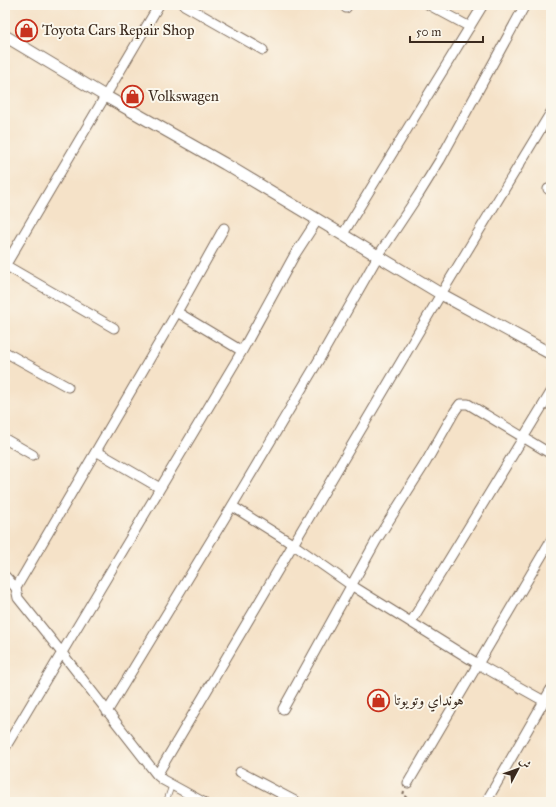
<svg xmlns="http://www.w3.org/2000/svg" width="556" height="807" font-family="'IM FELL Great Primer',Amiri,serif">
	<style>
		.lines { fill: none; stroke-linecap: round; stroke-linejoin: round }
		.service-casing { stroke: #7c6a5a; stroke-width: 6 }
		.minor-casing { stroke: #7c6a5a; stroke-width: 11 }
		.tertiary-casing { stroke: #7c6a5a; stroke-width: 13 }
		.path { stroke: #7c6a5a; stroke-width: 2; stroke-dasharray: 3 3; stroke-linecap: butt }
		.service { stroke: #fff; stroke-width: 4.5 }
		.minor { stroke: #fff; stroke-width: 9 }
		.tertiary { stroke: #fff; stroke-width: 11 }
		.labels { text-anchor: middle; stroke-width: 4; stroke-linejoin: round; paint-order: stroke }
		.poi-label { font-size: 15px; fill: #3b2a1e; stroke: #fbf7ec; text-anchor: start }
	</style>
	<rect width="100%" height="100%" fill="#fbf7ec"/>
	<filter id="ink" filterUnits="userSpaceOnUse"><feTurbulence type="fractalNoise" baseFrequency=".025" numOctaves="2"/><feDisplacementMap in="SourceGraphic" scale="8" xChannelSelector="R" yChannelSelector="G"/><feConvolveMatrix kernelMatrix="1 2 1 2 8 2 1 2 1" color-interpolation-filters="sRGB"/></filter>
	<filter id="wash" filterUnits="userSpaceOnUse"><feTurbulence type="fractalNoise" baseFrequency=".012" numOctaves="4" result="noise"/><feDisplacementMap in="SourceGraphic" scale="16" xChannelSelector="R" yChannelSelector="G"/><feGaussianBlur stdDeviation="0.9" result="paint"/><feColorMatrix in="noise" values="0 0 0 0 0 0 0 0 0 0 0 0 0 0 0 0 0 1.4 0 .05"/><feComposite in="paint" operator="in"/></filter>
	<g filter="url(#wash)">
		<rect width="100%" height="100%" fill="#f5e2c8"/>
	</g>
	<g filter="url(#ink)">
		<g class="lines">
			<defs>
				<path id="service" d="M166,802L172,785"/>
				<path id="minor" d="M184,5L263,50
					M429,5L470,27
					M346,8L348,5
					M548,189L551,191
					M343,234L483,5
					M5,265L114,328
					M5,266L159,5
					M177,312L242,351
					M5,352L68,387
					M5,439L33,455
					M96,451L160,488
					M232,506L294,545L351,585L478,664L544,701
					M5,576L16,588
					M411,622L551,392
					M283,709L376,541L426,462L455,411L460,404H468L551,454
					M107,712L232,506L320,358L378,256L419,194L440,160L525,5
					M5,748L242,351L294,256L318,219
					M240,772L297,802
					M157,775L441,294L551,112
					M408,783L551,540
					M203,802L163,780L157,775L62,653L18,598L16,588L96,451L177,312L224,228
					M486,802L551,689"/>
				<path id="tertiary" d="M5,36L105,96L225,164L441,294L551,354"/>
			</defs>
			<use href="#service" class="service-casing"/>
			<use href="#minor" class="minor-casing"/>
			<use href="#tertiary" class="tertiary-casing"/>
			<path class="path" d="M404,791L403,795L412,802"/>
			<use href="#service" class="service"/>
			<use href="#minor" class="minor"/>
			<use href="#tertiary" class="tertiary"/>
		</g>
	</g>
	<defs>
		<symbol id="shop-ring" viewBox="-11 -11 22 22"><circle r="9.5" fill="#fbf7ec" stroke="#c8321e" stroke-width="1.5"/><path d="M-5-2.5h2.3a2.7 3.5 0 0 1 5.4 0H5L5.5 6h-11ZM-1.5-2.5h3a1.5 2.3 0 0 0-3 0Z" fill="#c8321e"/></symbol>
	</defs>
	<g fill-rule="evenodd">
		<use href="#shop-ring" x="14" y="18" width="25" height="25"/>
		<use href="#shop-ring" x="120" y="84" width="25" height="25"/>
		<use href="#shop-ring" x="366" y="688" width="25" height="25"/>
	</g>
	<g class="labels">
		<g class="poi-label">
			<text x="42" y="35">Toyota Cars Repair Shop</text>
			<text x="148" y="101">Volkswagen</text>
			<text x="394" y="705">هونداي وتويوتا</text>
		</g>
	</g>
	<rect width="556" height="807" fill="none" stroke="#fbf7ec" stroke-width="20"/>
	<g transform="translate(518 769) rotate(49)" stroke="#fbf7ec" stroke-width="3" paint-order="stroke">
	<path d="M0-3L7 15L0 10L-7 15Z" fill="#3b2a1e"/>
	<text y="-6" font-size="11" font-weight="bold" text-anchor="middle" fill="#3b2a1e">ش</text>
	</g>
	<path d="M410 36v6h73v-6" fill="none" stroke="#3b2a1e" stroke-width="2"/>
	<text x="416" y="36" font-size="12" fill="#3b2a1e" stroke="#fbf7ec" stroke-width="3" paint-order="stroke">50 m</text>
</svg>
